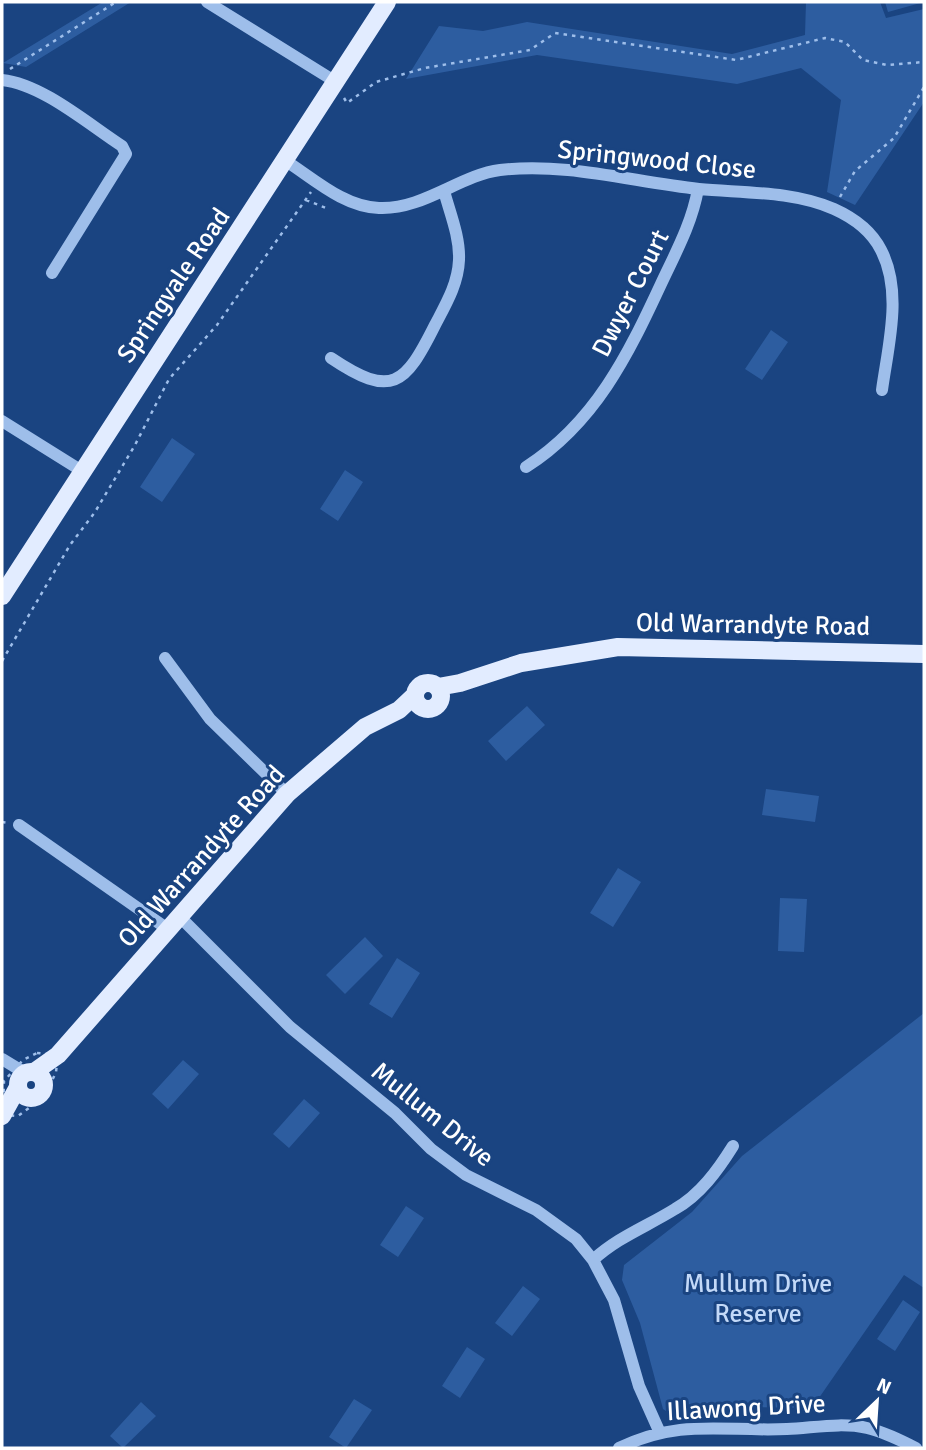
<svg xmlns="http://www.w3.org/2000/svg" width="926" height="1450" font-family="Signika,sans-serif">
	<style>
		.green { fill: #2d5da0 }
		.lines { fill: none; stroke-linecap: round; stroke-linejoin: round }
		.path { stroke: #9ebeea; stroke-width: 2.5; stroke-dasharray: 3.5 5; stroke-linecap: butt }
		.minor { stroke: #9ebeea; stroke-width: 12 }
		.major { stroke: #e2ecff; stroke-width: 18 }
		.labels { text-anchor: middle; stroke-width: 6; stroke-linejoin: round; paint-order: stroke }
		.street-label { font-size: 26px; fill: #fff; stroke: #1a4481 }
		.park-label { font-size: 26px; fill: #c3d9f8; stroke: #1a4481 }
	</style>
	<rect width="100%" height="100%" fill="#1a4481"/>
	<path class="green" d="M103,2H131L26,67L3,63Z
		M806,2H880L886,18L924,9V102L855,205L827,192L841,100L801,68L737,84L537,55L406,79L439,26L483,31L527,22L732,54L805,35Z
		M885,2H924L888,12Z
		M771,330L788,342L762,380L745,369Z
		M172,438L195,454L162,502L140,487Z
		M345,470L363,482L338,521L320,509Z
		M527,706L545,725L506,761L488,741Z
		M766,789L819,796L815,822L762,815Z
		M618,868L641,882L613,927L590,913Z
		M780,898L807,899L804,952L778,951Z
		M365,937L383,956L345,994L326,975Z
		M397,958L420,973L392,1018L369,1004Z
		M924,1013V1288L904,1275L812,1408L748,1407L672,1415L663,1409L640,1323L622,1280L624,1265L692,1212L742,1156Z
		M183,1060L199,1074L168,1109L152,1094Z
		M304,1099L320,1113L289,1148L273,1134Z
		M406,1206L424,1218L398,1257L380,1245Z
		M523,1286L540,1299L512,1336L495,1323Z
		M903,1300L920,1312L895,1351L877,1339Z
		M467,1347L485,1359L460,1398L442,1386Z
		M354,1399L372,1410L346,1448L329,1437Z
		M141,1402L156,1416L123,1448L110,1436Z"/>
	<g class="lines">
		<path class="path" d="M10,69L116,2
			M344,98L347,103L376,82L425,68L530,50L555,33L736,60L825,38L845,42L863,60L887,65L924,62
			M840,197L855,171L894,138L924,87
			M306,200L326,208
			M2,661L70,545L95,512L135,445L169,379L217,325L311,192
			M2,822L9,823
			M37,1053L58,1055L56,1072L45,1096L18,1116L3,1115L4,1081L23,1060Z"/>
		<path class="minor" d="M207,2L336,82
			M2,80C42,84 88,124 122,146L126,154L52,273
			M286,161C314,179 344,207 379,208C423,210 460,175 500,170C566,162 633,182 699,189C744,193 793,191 834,209C854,218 871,230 881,250C903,292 888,346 882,390
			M331,358C392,399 405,385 435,325C446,304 458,284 459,260C460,237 450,213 444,191
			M2,421L82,471
			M526,467C595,423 628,355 661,284C676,252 692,223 698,189
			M165,658L210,719L287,794
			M19,825L169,930
			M180,917L290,1027L395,1113L431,1149L466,1175L536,1210L576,1239L593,1260L614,1300L639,1386L660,1433
			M2,1059L25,1073
			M593,1260C618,1237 646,1227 675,1209C700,1195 718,1170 733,1146
			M619,1448C681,1418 724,1432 787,1429C813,1428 841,1422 867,1428C884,1432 900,1440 916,1448"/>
		<path class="major" d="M2,596L387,2
			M415 696a13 13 0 1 1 26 0a13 13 0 1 1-26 0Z
			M438,687L460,683L521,663L618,647L924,654
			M34,1072L58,1055L287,794L365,727L399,710L415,695
			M18 1085a13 13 0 1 1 26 0a13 13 0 1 1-26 0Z
			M2,1116L18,1087"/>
	</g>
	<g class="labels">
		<g class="street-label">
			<text transform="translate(657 159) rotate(6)" y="9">Springwood Close</text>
			<text transform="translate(173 285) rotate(-56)" y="9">Springvale Road</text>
			<text transform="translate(630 293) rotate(-63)" y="9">Dwyer Court</text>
			<text transform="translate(753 624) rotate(1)" y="9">Old Warrandyte Road</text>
			<text transform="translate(201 856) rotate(-48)" y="9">Old Warrandyte Road</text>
			<text transform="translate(433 1114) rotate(39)" y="9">Mullum Drive</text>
			<text transform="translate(746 1407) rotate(-3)" y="9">Illawong Drive</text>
		</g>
		<g class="park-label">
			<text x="758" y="1292">Mullum Drive<tspan x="758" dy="30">Reserve</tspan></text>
		</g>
	</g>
	<rect width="926" height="1450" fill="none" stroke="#ffffff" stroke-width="7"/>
	<g transform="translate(877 1401) rotate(25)" stroke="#1a4481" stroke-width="5" paint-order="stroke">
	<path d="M0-5L12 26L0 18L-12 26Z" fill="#ffffff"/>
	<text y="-10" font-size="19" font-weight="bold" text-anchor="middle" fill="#ffffff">N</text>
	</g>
</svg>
